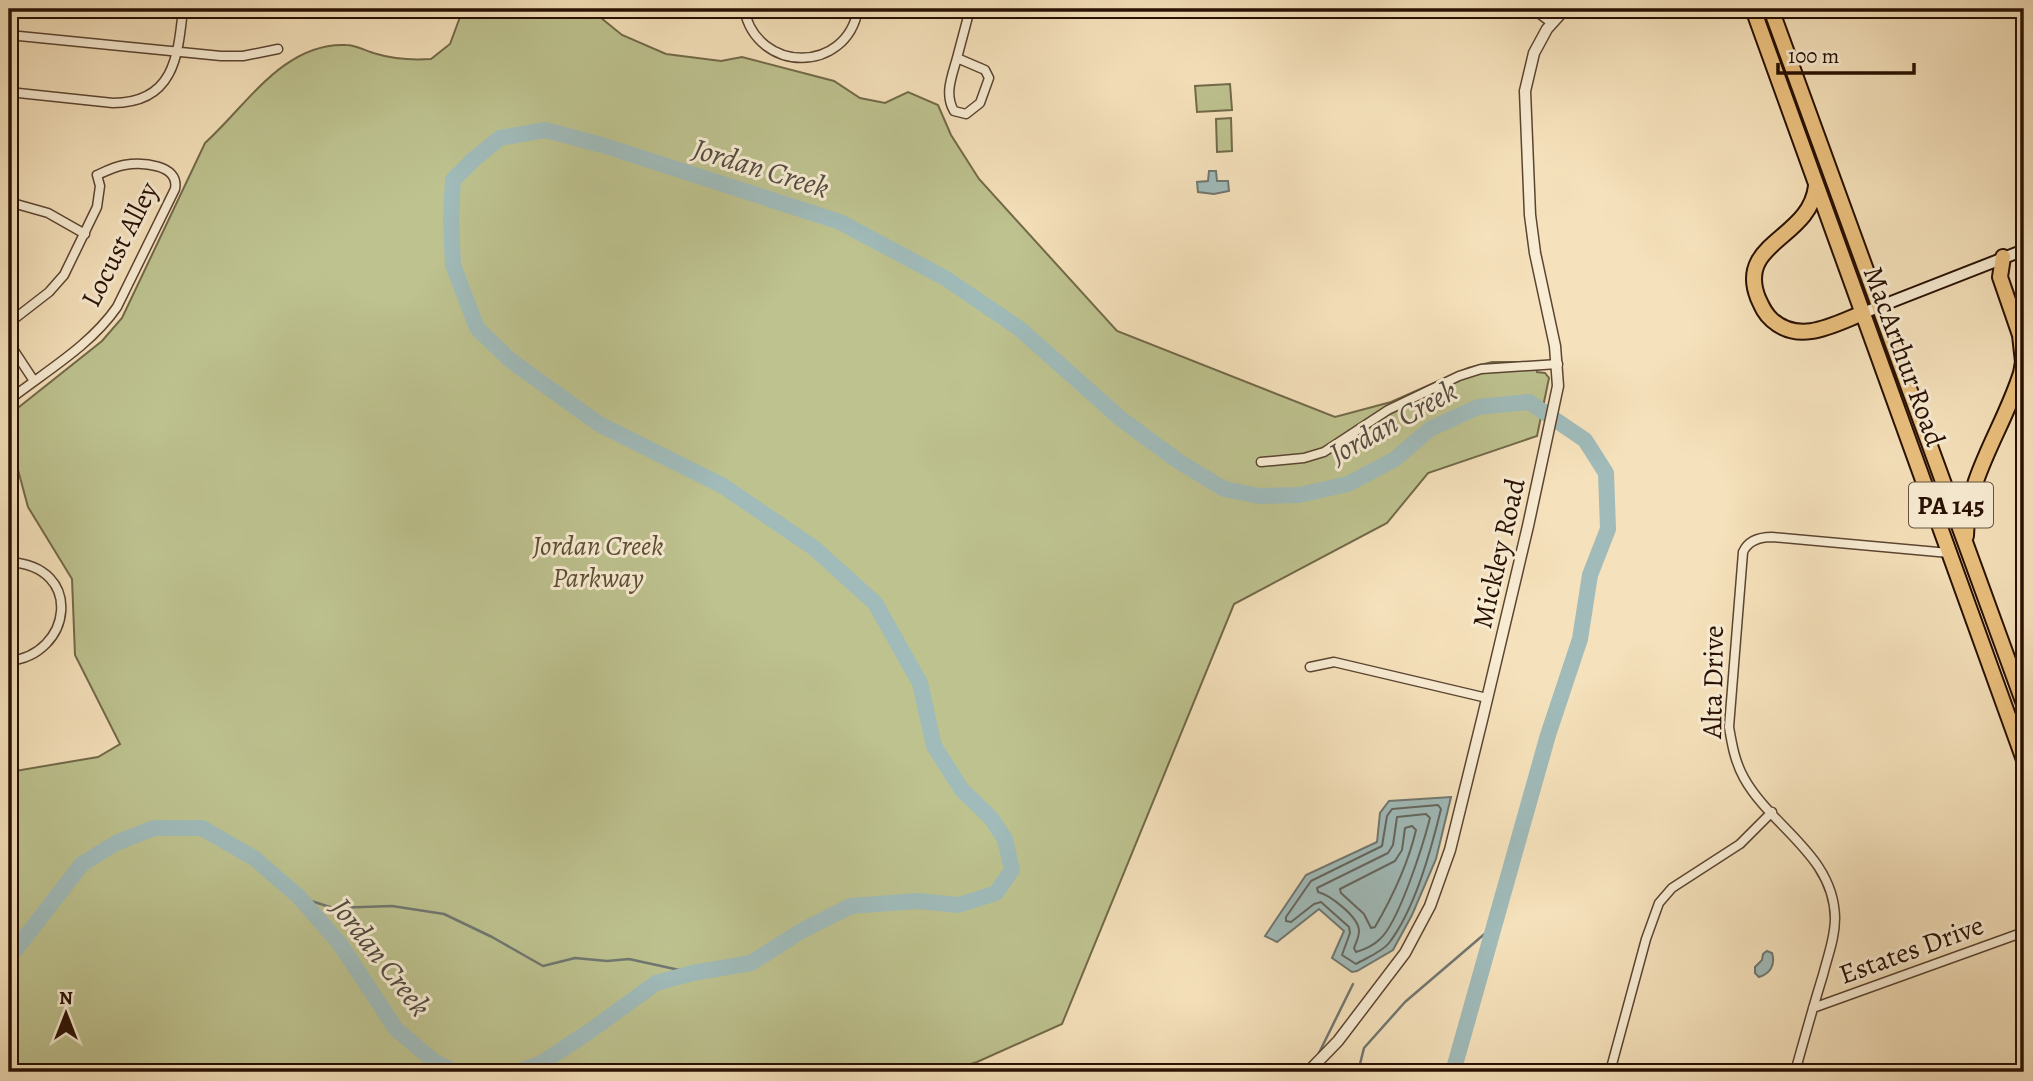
<svg xmlns="http://www.w3.org/2000/svg" width="2033" height="1081" font-family="Alegreya,serif">
	<style>
		.green { fill: #bdc28f; stroke: #726949; stroke-width: 2 }
		.water { fill: #a0bbba; stroke: #707771; stroke-width: 2 }
		.lines { fill: none; stroke-linecap: round; stroke-linejoin: round }
		.shore { stroke: #64665e; stroke-width: 2 }
		.stream { stroke: #707771; stroke-width: 2.5 }
		.river { stroke: #a0bbba; stroke-width: 16 }
		.minor-casing { stroke: #5b4431; stroke-width: 11 }
		.tertiary-casing { stroke: #5b4431; stroke-width: 13 }
		.secondary-casing { stroke: #281003; stroke-width: 14 }
		.trunk-casing { stroke: #281003; stroke-width: 18 }
		.minor { stroke: #f8ecd3; stroke-width: 8 }
		.tertiary { stroke: #f8ecd3; stroke-width: 10 }
		.secondary { stroke: #f8ecd3; stroke-width: 10 }
		.trunk { stroke: #eac07e; stroke-width: 14 }
		.labels { text-anchor: middle; stroke-width: 6; stroke-linejoin: round; paint-order: stroke }
		.shield { fill: #f8ecd3; stroke: #665241; stroke-width: 2 }
		.shield-label { font-size: 26px; font-weight: bold; fill: #281003 }
		.street-label { font-size: 28px; fill: #281003; stroke: #f8ecd3 }
		.park-label { font-size: 28px; font-style: italic; fill: #5c4e34; stroke: #f8ecd3 }
		.water-label { font-size: 30px; font-style: italic; fill: #524c43; stroke: #f8ecd3 }
	</style>
	<rect width="100%" height="100%" fill="#f5e1bb"/>
	<filter id="stains"><feTurbulence type="fractalNoise" baseFrequency=".00286" numOctaves="4"/><feColorMatrix values="0 0 0 0 .2 0 0 0 0 .09 0 0 0 0 .02 0 0 0 .5 -.17"/></filter>
	<radialGradient id="worn" r=".72"><stop offset=".6" stop-color="#630" stop-opacity="0"/><stop offset="1" stop-color="#630" stop-opacity=".3"/></radialGradient>
	<path class="green" d="M463,9H590L622,35L666,54L721,61L742,57L834,81L860,98L885,103L908,92L938,105L951,135L979,179L1117,331L1335,417L1391,402L1468,368L1492,362H1535L1537,372L1545,373L1549,378L1537,436L1428,473L1387,523L1234,604L1062,1024L977,1062L945,1072H9V772L98,757L120,744L75,655L72,579L28,507L14,455L9,450V415L102,341L122,318L205,143C246,106 284,42 346,45C357,45 367,52 377,54C393,59 414,60 431,59L450,44Z
		M1230,84L1232,110L1197,112L1195,86Z
		M1231,118L1232,151L1217,152L1216,119Z"/>
	<path class="water" d="M1209,171H1216L1217,181H1228L1229,191L1214,194L1198,192L1197,182L1208,181Z
		M1451,797L1436,859L1412,915L1393,950L1357,971L1352,972L1332,958L1344,931L1319,909L1277,942L1265,936L1306,875L1377,842L1380,813L1389,801Z
		M1767,951L1772,953C1776,966 1769,974 1759,977L1755,973V967L1762,960L1763,954Z"/>
	<g class="lines">
		<path class="shore" d="M1438,805L1441,809C1431,850 1415,909 1389,943C1382,952 1366,958 1356,964L1342,955L1350,933L1349,927L1321,902L1314,904L1291,922L1286,921V917L1311,881L1382,846L1387,816L1392,809Z
			M1426,814L1430,818C1423,845 1399,922 1380,939C1374,945 1363,950 1356,952L1354,948C1356,943 1359,937 1359,931C1359,917 1330,895 1318,892L1317,888L1388,853L1393,845L1397,817Z
			M1412,826L1416,830C1408,864 1393,896 1375,927L1371,928L1364,914L1341,893L1340,889L1395,861L1402,850L1405,828Z"/>
		<path class="stream" d="M299,897L333,908L392,906L444,914L492,937L543,966L575,958L607,961L629,959L693,973
			M1316,1059L1353,984
			M1358,1072L1364,1048L1405,1002L1495,925"/>
		<path class="river" d="M9,958L82,864L116,843L154,828H202L254,858L299,897L340,944L396,1029L435,1062L455,1072
			M516,1072L540,1064L590,1031L656,983L693,973L751,963L803,930L851,906L917,901L959,905L996,893L1012,870L1005,839L991,818L962,790L934,746L920,683L875,603L814,548L723,486L599,424L510,360L477,328L453,265L451,219L453,180L474,159L500,138L545,130L602,145L840,222L945,278L1020,329L1121,419L1178,461L1224,489L1259,496L1299,495L1348,484L1395,459L1430,429L1478,407L1529,402L1585,440L1606,473L1608,529L1590,575L1580,639L1548,735L1453,1072"/>
		<defs>
			<path id="minor" d="M744,9C757,74 847,74 858,9
				M9,35L221,56H243L278,49
				M957,58L985,70L989,78L980,103L966,114L954,111C944,94 952,76 957,58Z
				M957,58L970,9
				M9,92L113,103C174,103 178,56 183,9
				M9,202L48,213L85,234
				M9,323L49,292L64,275L97,207L100,186L97,175C106,171 114,167 124,165C141,162 180,164 175,189L117,307C90,346 46,371 9,400
				M9,343L34,381
				M1261,462L1304,458L1324,452L1388,410L1459,376L1481,369L1558,364
				M9,562C85,566 72,655 9,661
				M1310,667L1334,662L1487,698
				M1813,1008L2024,932
				M1611,1068L1646,939L1659,903L1672,888L1740,844L1772,812
				M1795,1072C1804,1040 1813,1007 1823,975C1828,955 1835,938 1835,918C1834,855 1771,827 1744,778C1735,762 1732,745 1729,727L1743,552C1748,541 1759,537 1772,537L1949,553"/>
			<path id="tertiary" d="M1535,9L1552,22
				M1308,1072L1338,1041L1405,953L1430,906L1450,850L1483,716L1528,526L1558,386L1555,346L1535,253L1530,215L1525,91L1534,53L1547,29L1565,9"/>
			<path id="secondary" d="M1863,313L2024,250"/>
			<path id="trunk" d="M1753,9L2024,760
				M1771,9L2024,704
				M1816,186C1810,239 1736,242 1758,298C1762,307 1765,314 1772,320C1800,345 1835,324 1863,313
				M1966,536C1966,477 2004,428 2021,373L2023,362L2020,335L2000,277L2003,257"/>
		</defs>
		<use href="#minor" class="minor-casing"/>
		<use href="#tertiary" class="tertiary-casing"/>
		<use href="#secondary" class="secondary-casing"/>
		<use href="#trunk" class="trunk-casing"/>
		<use href="#minor" class="minor"/>
		<use href="#tertiary" class="tertiary"/>
		<use href="#secondary" class="secondary"/>
		<use href="#trunk" class="trunk"/>
	</g>
	<g class="labels">
		<rect class="shield" x="1909" y="482.5" width="84" height="45" rx="5"/>
		<g class="shield-label">
			<text x="1951" y="514">PA 145</text>
		</g>
		<g class="street-label">
			<text transform="translate(119 244) rotate(-63)" y="10">Locust Alley</text>
			<text transform="translate(1905 356) rotate(70)" y="10">MacArthur Road</text>
			<text transform="translate(1498 553) rotate(-77)" y="10">Mickley Road</text>
			<text transform="translate(1712 682) rotate(-89)" y="10">Alta Drive</text>
			<text transform="translate(1911 949) rotate(-20)" y="10">Estates Drive</text>
		</g>
		<g class="park-label">
			<text x="598" y="555">Jordan Creek<tspan x="598" dy="32">Parkway</tspan></text>
		</g>
		<g class="water-label">
			<text transform="translate(761 168) rotate(17)" y="10">Jordan Creek</text>
			<text transform="translate(1393 422) rotate(-29)" y="10">Jordan Creek</text>
			<text transform="translate(381 957) rotate(52)" y="10">Jordan Creek</text>
		</g>
	</g>
	<rect width="2033" height="1081" fill="none" stroke="#f5e1bb" stroke-width="35"/>
	<rect x="10" y="10" width="2012" height="1060" fill="none" stroke="#281003" stroke-width="3.5"/>
	<rect x="18" y="18" width="1998" height="1046" fill="none" stroke="#281003" stroke-width="2"/>
	<g transform="translate(66 1014)" stroke="#f8ecd3" stroke-width="5" paint-order="stroke">
	<path d="M0-5L12 26L0 18L-12 26Z" fill="#281003"/>
	<text y="-10" font-size="19" font-weight="bold" text-anchor="middle" fill="#281003">N</text>
	</g>
	<path d="M1778 63v10h136v-10" fill="none" stroke="#281003" stroke-width="3.5"/>
	<text x="1788" y="63" font-size="21" fill="#281003" stroke="#f8ecd3" stroke-width="5" paint-order="stroke">100 m</text>
	<rect width="100%" height="100%" filter="url(#stains)"/>
	<rect width="100%" height="100%" fill="url(#worn)"/>
</svg>
